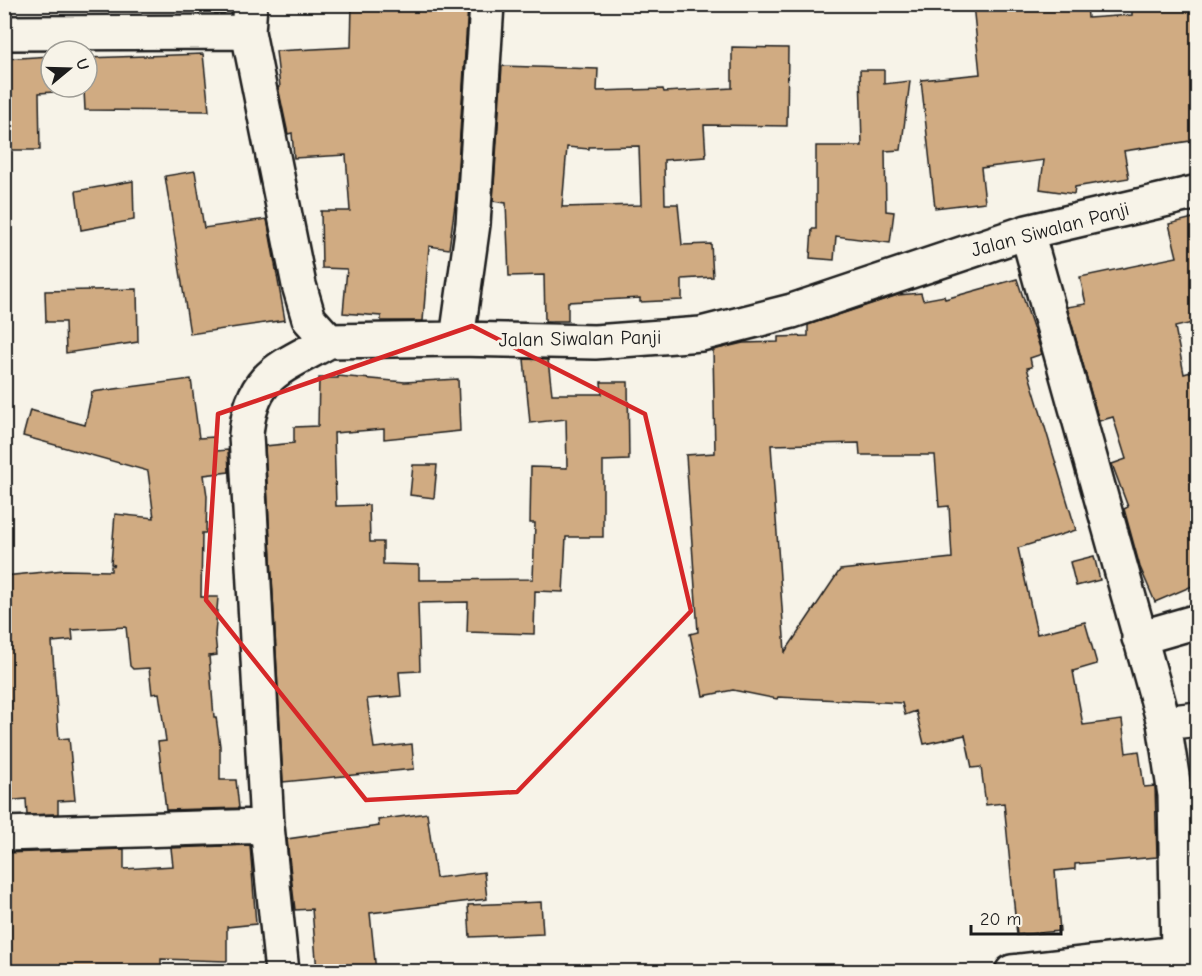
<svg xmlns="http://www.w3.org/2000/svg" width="1202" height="976" font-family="'Comic Neue',sans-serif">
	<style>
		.building { fill: #d0ab82; stroke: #1c1c1c; stroke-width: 1.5; fill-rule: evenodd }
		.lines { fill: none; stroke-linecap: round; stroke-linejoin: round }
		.minor-casing { stroke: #1c1c1c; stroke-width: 38 }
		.minor { stroke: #f7f3e8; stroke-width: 33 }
		.marked { fill: none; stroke: #d62828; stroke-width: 4.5; stroke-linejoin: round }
		.labels { text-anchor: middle; stroke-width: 6; stroke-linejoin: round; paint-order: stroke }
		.street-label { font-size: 20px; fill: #1c1c1c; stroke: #f7f3e8 }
	</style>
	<rect width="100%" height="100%" fill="#f7f3e8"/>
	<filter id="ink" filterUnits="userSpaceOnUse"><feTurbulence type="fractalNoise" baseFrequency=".0167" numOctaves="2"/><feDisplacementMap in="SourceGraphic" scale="12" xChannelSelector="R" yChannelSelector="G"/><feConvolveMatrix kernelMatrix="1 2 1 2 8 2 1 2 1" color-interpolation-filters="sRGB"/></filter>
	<g filter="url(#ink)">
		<path class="building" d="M352,4L468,5L456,197L449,249L429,246L423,321H381V316L343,313L347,269L322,268L321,211H350L346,155L294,158L292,133L288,134L278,87H280L276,51L351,47Z
			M973,4H1087L1088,18L1132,15V4H1197V140L1124,151L1129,178L1075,187L1074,194L1040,189L1044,160L981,168L985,202L935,208L921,80L980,74Z
			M732,47L788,48L787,126L704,125L706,157L664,160L665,204H678L682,245L711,244L713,277L682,279V300L640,302V298L568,302V321H545L544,275L509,276L506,203L493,201L502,66L598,69L597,91L663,89L664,92L732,88ZM639,146L641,205L562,207L567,147L589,149V147Z
			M203,54L209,111L85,110L84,90L39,93L40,150H4V59L51,56V87H87V58Z
			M860,70H884V84L910,81L901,150L885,151L886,211L894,212L890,243L836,236L834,260L810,258L812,229H816V146H862Z
			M195,171L204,228L267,219L285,320L190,334L165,176Z
			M133,181L134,220L81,230L76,191Z
			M1197,217V322L1175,327L1184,374L1197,370V584L1155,602L1140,567L1124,509L1128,507L1112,464L1126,459L1113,417L1099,421L1067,307L1086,304L1080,277L1177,257L1169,224Z
			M1017,279L1042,354L1030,358L1032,367L1027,368L1076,530L1018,548L1037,634L1085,622L1097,664L1073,671L1083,725L1122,720L1126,753L1139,751L1144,787L1155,786L1157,857L1075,864V869L1055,871L1060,931L1017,935L1004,803L986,805L981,767L972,768L965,735L924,744L916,711L905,715L902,703L778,697L777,699L733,690L703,696L690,634L698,632L686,455L715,453L713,350L743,343L778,342V337L808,336V325L898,295L921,293L923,300L944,296L945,299ZM859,443L860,455H935L939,507L949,506L952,558L840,570L785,652L771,445Z
			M137,289L138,342L66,353L65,322H46L45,291Z
			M524,359L548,360L552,394H602L601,382H628L629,460L603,461V537H566L563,592L535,591L534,634L467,632L468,602L418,603L420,671L399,672L401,696L367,699L374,748L412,744L414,769L283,782L265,446L294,443V427L318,426L319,378H338V376L405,382L458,379L460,431L384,439V429L334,433L336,506L369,505L370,542H383V564L419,565V580L533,579L535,523H530L531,467L567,468L566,419L530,423Z
			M191,379L199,438L214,437L216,451L228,450L229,472L204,475L207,496L206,533H202L201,597H218L215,635L217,655L209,656L214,717H216L220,746V780H236L239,808L166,810L158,742L166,741L159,693L152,694L149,668L133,669L130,666L126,627L72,630L73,640L52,642L59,739L69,738L75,800L58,801V814L27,815L26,799L4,801V576L64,570L111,571V566L115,565L111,564L115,514L154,518L148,471L23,436L30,410L85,425L92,392Z
			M413,465H437L434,498L410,495Z
			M1094,556L1100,580L1076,586L1070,562Z
			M427,813L436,878L484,872L487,899L370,913L376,972H317L312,909L295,910L287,839L379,826L378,820Z
			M250,845L256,924L227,927V961L161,959V972H4V853L124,849V869L173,866L171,848Z
			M541,902L543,934L470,937L468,905Z"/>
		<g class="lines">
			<defs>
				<path id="minor" d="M250,4L248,32L299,285L309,319L329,341L457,339L595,342L701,334L792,311L1027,232L1198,192
					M4,33L248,32
					M1027,232L1164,723L1175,795L1178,953
					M457,339L473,224L487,4
					M1139,638L1198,621
					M1164,723L1198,719
					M4,834L267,826
					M282,972L267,826L246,435C251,374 281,368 329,341
					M1012,972L1178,953L1198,954"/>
			</defs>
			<use href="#minor" class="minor-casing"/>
			<use href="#minor" class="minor"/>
		</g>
	</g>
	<path class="marked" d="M472,326L645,414L691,611L517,792L366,800L206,600L218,414Z"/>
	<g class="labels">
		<g class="street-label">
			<text transform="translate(1050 229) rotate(-15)" y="7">Jalan Siwalan Panji</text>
			<text transform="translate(580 338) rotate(-1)" y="7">Jalan Siwalan Panji</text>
		</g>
	</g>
	<rect width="1202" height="976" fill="none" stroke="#f7f3e8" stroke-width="24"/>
	<rect x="12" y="12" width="1178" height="952" fill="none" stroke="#1c1c1c" stroke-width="2" filter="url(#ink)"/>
	<g transform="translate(69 69) rotate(71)"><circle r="28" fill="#f7f3e8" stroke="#9f9d96" stroke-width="1.5"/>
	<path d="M0-4.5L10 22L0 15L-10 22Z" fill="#1c1c1c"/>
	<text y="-9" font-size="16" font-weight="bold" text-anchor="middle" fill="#1c1c1c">U</text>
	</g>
	<path d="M971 925v9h90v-9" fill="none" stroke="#1c1c1c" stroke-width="3"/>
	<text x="980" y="925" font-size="18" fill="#1c1c1c" stroke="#f7f3e8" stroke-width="4.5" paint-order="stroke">20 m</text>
</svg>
